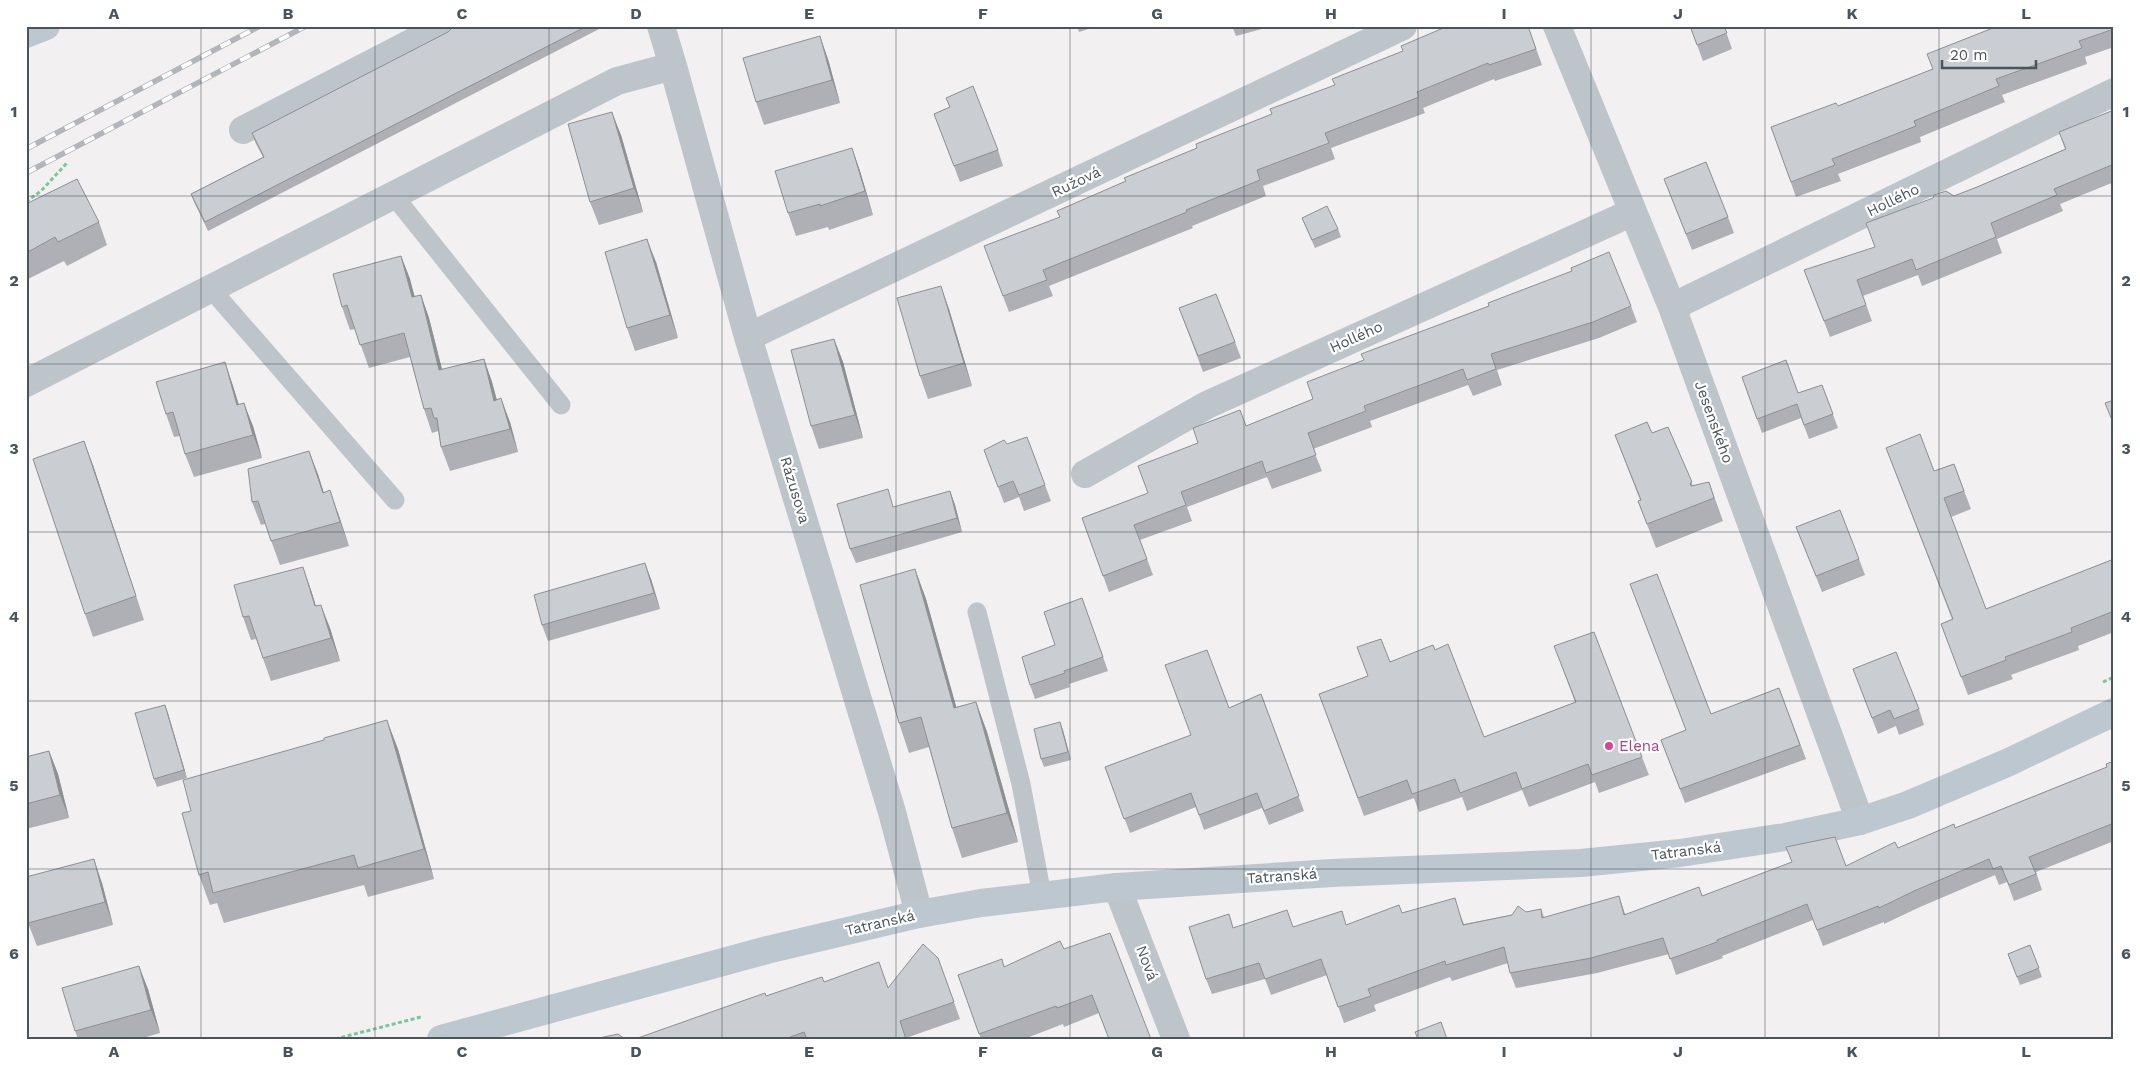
<svg xmlns="http://www.w3.org/2000/svg" width="2140" height="1065" font-family="'Work Sans',sans-serif">
	<style>
		.lines { fill: none; stroke-linecap: round; stroke-linejoin: round }
		.path { stroke: #7ec59e; stroke-width: 3; stroke-dasharray: 4 2.5; stroke-linecap: butt }
		.lane { stroke: #bdc5cb; stroke-width: 19 }
		.street { stroke: #bdc5cb; stroke-width: 28 }
		.secondary { stroke: #bdc7cf; stroke-width: 28 }
		.rail-casing { stroke: #b2b5b9; stroke-width: 5.5 }
		.rail { stroke: #fff; stroke-width: 4; stroke-dasharray: 11; stroke-linecap: butt }
		.wall { fill: #aeb0b5 }
		.shaded-wall { fill: #8d9093 }
		.building { fill: #cacdd2; stroke: #8d9093 }
		.grid { fill: none; stroke: #49545b; stroke-width: 1; stroke-opacity: 0.55 }
		.hotel-dot { fill: #d1479c; stroke: #fff; stroke-width: 2 }
		.labels { text-anchor: middle; stroke-width: 4.5; stroke-linejoin: round; paint-order: stroke }
		.street-label { font-size: 15px; fill: #49545b; stroke: #fff }
		.hotel-label { font-size: 15px; fill: #b23c85; stroke: #fff; text-anchor: start }
		.neatline { fill: none; stroke: #49545b; stroke-width: 2 }
		.grid-label { font-size: 16px; text-anchor: middle; font-weight: bold; fill: #49545b }
	</style>
	<rect width="100%" height="100%" fill="#f2f0f0"/>
	<g class="lines">
		<path class="path" d="M26,202L41,191L67,163
			M2103,682L2114,677
			M335,1039L421,1017"/>
		<path class="lane" d="M394,196L561,405
			M211,289L395,500
			M977,612L1021,784L1042,895"/>
		<path class="street" d="M1557,26L1672,307L1860,821
			M673,66L748,337L892,812L919,914
			M243,130L444,26
			M1672,307L2114,92
			M748,337L1403,26
			M26,383L617,81L673,66L661,26
			M1085,474L1207,405L1633,212
			M1117,887L1176,1039"/>
		<path class="secondary" d="M26,34L46,26
			M441,1039L767,950L919,914L981,903L1117,887L1332,873L1581,863L1680,853L1785,837L1860,821L1908,805L2009,762L2114,712"/>
		<defs>
			<path id="rail" d="M26,149L260,26
				M26,173L306,26"/>
		</defs>
		<use href="#rail" class="rail-casing"/>
		<use href="#rail" class="rail"/>
	</g>
	<path class="wall" d="M454,26H605L208,231L194,202L191,194L263,157L255,142L252,133L448,32Z
		M1077,26H1098L1079,32Z
		M1232,26H1273L1236,36Z
		M1528,26L1542,65L1495,81L1494,79L1423,108L1425,113L1331,148L1335,159L1263,186L1266,196L1192,226L1193,228L1049,286L1053,296L1009,312L990,262L1059,217Z
		M1690,26H1724L1732,49L1703,61Z
		M2114,26V47L2085,57L2087,64L2002,95L2005,102L1920,137L1921,142L1838,174L1841,181L1796,197L1771,127L1838,106L1933,69L1927,54Z
		M828,59L840,103L764,125L756,102Z
		M946,98L998,150L1003,166L960,182L934,114L950,107Z
		M2114,110V182L2060,204L2063,211L1997,239L2002,253L1922,286L1918,275L1863,296L1872,321L1830,337L1804,270L1875,248L1954,196L1977,187L2065,149L2059,132Z
		M621,135L643,212L599,225L590,202Z
		M852,148L860,171L873,215L829,230L828,227L796,236L788,213Z
		M1664,179L1728,217L1734,233L1692,250Z
		M26,204L99,222L107,245L67,266L64,261L26,280Z
		M1302,218L1338,229L1341,237L1315,248Z
		M401,256L410,279L414,297L421,295L429,318L442,370L484,359L492,382L497,400L510,422L518,452L450,471L441,447L438,431L432,433L424,409L410,357L369,368L355,329L350,330L342,307Z
		M656,262L678,338L635,351L627,328Z
		M1631,306L1637,322L1599,338L1497,370L1502,385L1473,396L1468,385L1370,421L1372,427L1313,449L1322,471L1272,489L1267,477L1187,507L1192,521L1140,540L1153,575L1109,592L1082,518L1148,493L1246,426L1313,399Z
		M1179,308L1235,342L1241,358L1203,372Z
		M949,309L972,386L928,399L920,376Z
		M834,339L843,362L863,438L819,449L811,426Z
		M225,362L233,386L239,405L253,426L262,458L194,477L185,454L180,436L174,437L166,414Z
		M1742,377L1798,393L1822,385L1838,428L1809,439L1801,418L1762,433Z
		M1668,427L1693,486L1709,482L1723,521L1656,548L1638,501L1640,500L1615,435L1652,433Z
		M1886,448L1934,471L1954,464L1971,509L1951,517L1986,609L2114,559V632L2078,646L2079,650L2011,675L2013,679L1968,695L1941,624L1952,619Z
		M984,450L1045,485L1051,501L1024,511L1019,497L1004,503Z
		M309,451L324,493L338,513L349,546L280,565L265,524L261,525L252,502Z
		M93,465L144,620L93,637L85,614Z
		M950,491L955,505L962,532L856,563L850,549L894,507Z
		M1796,527L1859,559L1865,575L1822,592Z
		M915,569L926,599L956,707L976,702L987,732L1018,842L962,858L952,828L929,747L909,753L899,723Z
		M651,579L660,609L548,641L542,625Z
		M311,590L316,606L330,628L340,661L271,681L256,639L251,640L243,617Z
		M1082,598L1108,671L1069,684L1070,687L1035,699L1030,685L1055,645Z
		M1435,650L1484,737L1575,702L1561,664L1642,757L1649,775L1599,793L1595,782L1529,807L1522,790L1467,811L1462,797L1419,812L1414,798L1364,816L1319,694L1368,676L1390,662Z
		M1853,669L1919,709L1924,725L1899,735L1896,726L1878,734Z
		M1779,688L1806,759L1685,803L1661,740L1686,730L1711,714Z
		M1261,694L1304,811L1269,825L1262,808L1204,830L1196,807L1130,833L1105,767L1191,735L1229,708Z
		M165,705L187,778L157,787L154,779Z
		M1060,722L1071,760L1044,767L1041,759Z
		M398,749L434,879L368,897L364,885L224,923L217,903L210,905L199,875L191,811Z
		M49,751L58,774L69,818L26,829V757Z
		M2114,761V841L2036,872L2042,890L2014,901L2007,882L1999,885L1995,875L1920,907L1884,924V922L1823,946L1813,920L1722,956L1723,958L1676,975L1669,954L1597,973L1516,988L1510,973L1508,963L1452,981L1450,977L1374,1005L1376,1011L1344,1023L1327,975L1271,995L1265,979L1212,994L1206,979L1234,928L1293,927L1347,925L1402,913L1460,914L1464,924L1541,909L1544,917L1625,914L1702,896L1846,866L1955,828L2107,767Z
		M102,883L113,925L37,946L28,923Z
		M2030,945L2042,977L2020,985L2008,954Z
		M1064,949L1151,1039H1109L1099,1013L1064,1027L1063,1024L1024,1039H981L958,975L1004,967Z
		M938,958L960,1019L906,1038V1039H635L766,996L824,982L888,988Z
		M148,989L160,1033L139,1039H78L75,1031Z"/>
	<path class="shaded-wall" d="M820,36L828,59L840,103L832,80Z
		M612,112L621,135L643,212L634,188Z
		M852,148L860,171L873,215L865,191Z
		M647,239L656,262L678,338L670,315Z
		M401,256L410,279L421,320L412,297Z
		M941,286L949,309L972,386L964,363Z
		M421,295L429,318L448,393L439,370Z
		M834,339L843,362L863,438L855,415Z
		M484,359L492,382L503,424L494,401Z
		M225,362L233,386L246,429L237,405Z
		M501,398L510,422L518,452L510,429Z
		M244,403L253,426L262,458L253,435Z
		M84,441L93,465L144,620L136,596Z
		M309,451L318,474L331,516L323,493Z
		M330,490L338,513L349,546L340,522Z
		M950,491L955,505L962,532L957,518Z
		M645,563L651,579L660,609L654,593Z
		M303,567L311,590L323,630L315,606Z
		M915,569L926,599L965,738L954,708Z
		M321,605L330,628L340,661L331,638Z
		M976,702L987,732L1018,842L1007,813Z
		M165,705L168,713L187,778L184,770Z
		M387,720L398,749L434,879L424,849Z
		M1060,722L1063,730L1071,760L1068,752Z
		M49,751L58,774L69,818L60,795Z
		M94,859L102,883L113,925L105,902Z
		M1619,896L1624,911L1630,931L1624,915Z
		M139,966L148,989L160,1033L151,1010Z"/>
	<path class="building" d="M454,26H587L205,222L191,194L264,157L252,133L448,32Z
		M1448,26H1528L1536,49L1489,65L1488,63L1417,92L1419,97L1325,133L1329,143L1257,170L1260,180L1186,210L1187,212L1043,270L1047,280L1003,296L984,246L1060,217L1057,211L1126,181L1124,178L1197,148L1196,144L1272,114L1270,109L1335,85L1332,79L1403,51L1401,46Z
		M1690,26H1724L1727,33L1697,45Z
		M1998,26H2114V29L2079,41L2082,48L1996,79L1999,86L1914,121L1916,126L1832,159L1835,165L1791,182L1771,127L1836,103L1838,106L1933,69L1927,54Z
		M820,36L832,80L756,102L743,58Z
		M973,86L998,150L954,166L934,114L950,107L946,98Z
		M2114,110V164L2054,189L2057,195L1991,223L1996,237L1916,270L1912,259L1857,280L1866,305L1824,321L1804,270L1875,247L1866,223L1933,198L1934,195L1946,191L1954,196L1977,187L2066,149L2059,132Z
		M612,112L634,188L590,202L568,124Z
		M852,148L865,191L820,206V204L788,213L775,171Z
		M1706,162L1728,217L1686,234L1664,179Z
		M77,179L99,222L58,242L55,237L26,253V204Z
		M1327,206L1338,229L1312,240L1302,218Z
		M647,239L670,315L627,328L605,252Z
		M1609,252L1631,306L1593,322L1491,354L1496,369L1467,380L1463,369L1364,406L1366,411L1308,433L1316,455L1266,473L1262,461L1181,492L1186,505L1134,525L1147,559L1103,576L1082,518L1148,493L1138,466L1198,443L1193,428L1240,410L1246,426L1313,399L1307,382L1364,360L1361,354L1489,306L1488,303L1572,271L1571,268Z
		M401,256L412,297L421,295L439,370L484,359L494,401L501,398L510,429L441,447L437,418H434L431,408L424,409L404,333L360,345L347,305L342,307L333,274Z
		M941,286L964,363L920,376L897,298Z
		M1216,294L1235,342L1198,356L1179,308Z
		M834,339L855,415L811,426L791,350Z
		M1786,360L1798,393L1822,385L1833,414L1804,425L1797,404L1757,419L1742,377Z
		M225,362L237,405L244,403L253,435L185,454L173,412L166,414L156,382Z
		M2114,400V425L2105,403Z
		M1647,422L1652,433L1668,427L1692,482L1690,483L1691,486L1709,482L1714,498L1647,524L1638,501L1641,500L1615,435Z
		M1920,434L1934,471L1954,464L1964,491L1944,498L1986,609L2114,559V611L2071,628L2072,632L2005,657L2006,660L1961,677L1941,624L1953,619L1886,448Z
		M1027,437L1045,485L1019,495L1013,481L998,487L984,450L1004,440L1007,444Z
		M84,441L136,596L85,614L33,459Z
		M309,451L323,493L330,490L340,522L271,541L258,501L252,502L248,469Z
		M888,489L893,507L950,491L957,518L850,549L837,504Z
		M1840,510L1859,559L1816,576L1796,527Z
		M645,563L654,593L542,625L534,595Z
		M303,567L315,606L321,605L331,638L263,658L249,616L243,617L234,585Z
		M915,569L954,708L976,702L1007,813L952,828L921,717L899,723L860,585Z
		M1657,574L1711,714L1779,688L1800,745L1680,789L1661,740L1686,730L1630,584Z
		M1082,598L1103,657L1064,671L1065,673L1030,685L1022,657L1055,645L1044,612Z
		M1594,632L1642,757L1592,775L1588,764L1522,789L1516,772L1460,793L1455,779L1412,794L1407,780L1358,798L1319,694L1368,676L1357,647L1381,639L1390,662L1433,645L1435,650L1448,644L1484,737L1576,702L1554,646Z
		M1207,650L1229,708L1261,694L1299,796L1264,811L1257,793L1199,815L1191,793L1124,819L1105,767L1191,735L1165,665Z
		M1896,652L1919,709L1894,719L1890,710L1872,718L1853,669Z
		M165,705L184,770L154,779L135,713Z
		M387,720L424,849L358,868L354,855L213,893L208,872L199,875L182,813L191,811L183,780L324,740V738Z
		M1060,722L1068,752L1041,759L1034,729Z
		M49,751L60,795L26,804V757Z
		M2114,761V823L2029,857L2036,874L2009,885L2001,866L1993,869L1989,859L1914,891L1879,908L1878,906L1817,930L1807,904L1717,940V942L1670,959L1663,938L1591,958L1510,973L1504,947L1446,965L1445,961L1368,989L1371,996L1338,1007L1321,959L1265,979L1259,963L1206,979L1189,927L1229,914L1233,928L1287,910L1293,927L1342,911L1346,925L1399,905L1402,913L1455,898L1463,925L1512,915L1518,906L1526,912L1541,909L1542,918L1619,896L1624,915L1699,887L1702,896L1792,862L1786,847L1835,837L1846,866L1895,842L1898,848L1954,824L1955,828L2107,767L2106,764Z
		M94,859L105,902L28,923L26,915V877Z
		M1110,933L1151,1039H1109L1092,995L1057,1008L1056,1006L979,1034L958,975L1002,959L1004,967L1060,941L1064,949Z
		M923,944L938,958L954,1002L900,1021L906,1039H807L804,1032L785,1039H635L765,993L766,996L822,977L824,982L879,962L888,988Z
		M2030,945L2039,968L2017,977L2008,954Z
		M139,966L151,1010L75,1031L62,988Z
		M1441,1022L1447,1039H1418L1415,1032Z
		M618,1034L625,1039H594Z"/>
	<path class="grid" d="M201,26V1039M375,26V1039M549,26V1039M722,26V1039M896,26V1039M1070,26V1039M1244,26V1039M1418,26V1039M1591,26V1039M1765,26V1039M1939,26V1039M26,196H2114M26,364H2114M26,532H2114M26,701H2114M26,869H2114"/>
	<circle class="hotel-dot" cx="1609" cy="746" r="5"/>
	<g class="labels">
		<g class="street-label">
			<text transform="translate(1076 182) rotate(-25)" y="5">Ružová</text>
			<text transform="translate(1893 200) rotate(-26)" y="5">Hollého</text>
			<text transform="translate(1356 337) rotate(-24)" y="5">Hollého</text>
			<text transform="translate(1714 422) rotate(70)" y="5">Jesenského</text>
			<text transform="translate(795 490) rotate(73)" y="5">Rázusova</text>
			<text transform="translate(1686 851) rotate(-7)" y="5">Tatranská</text>
			<text transform="translate(1282 876) rotate(-4)" y="5">Tatranská</text>
			<text transform="translate(880 923) rotate(-13)" y="5">Tatranská</text>
			<text transform="translate(1147 963) rotate(69)" y="5">Nová</text>
		</g>
		<g class="hotel-label">
			<text x="1619" y="751">Elena</text>
		</g>
	</g>
	<rect width="2140" height="1065" fill="none" stroke="#ffffff" stroke-width="55"/>
	<path d="M1942 60v8h94v-8" fill="none" stroke="#49545b" stroke-width="2.5"/>
	<text x="1950" y="60" font-size="15" fill="#49545b" stroke="#ffffff" stroke-width="4" paint-order="stroke">20 m</text>
	<rect x="28" y="28" width="2084" height="1010" class="neatline"/>
	<g class="grid-label">
		<text x="114" y="19">A</text>
		<text x="288" y="19">B</text>
		<text x="462" y="19">C</text>
		<text x="636" y="19">D</text>
		<text x="809" y="19">E</text>
		<text x="983" y="19">F</text>
		<text x="1157" y="19">G</text>
		<text x="1331" y="19">H</text>
		<text x="1504" y="19">I</text>
		<text x="1678" y="19">J</text>
		<text x="1852" y="19">K</text>
		<text x="2026" y="19">L</text>
		<text x="14" y="117">1</text>
		<text x="2126" y="117">1</text>
		<text x="14" y="286">2</text>
		<text x="2126" y="286">2</text>
		<text x="14" y="454">3</text>
		<text x="2126" y="454">3</text>
		<text x="14" y="622">4</text>
		<text x="2126" y="622">4</text>
		<text x="14" y="791">5</text>
		<text x="2126" y="791">5</text>
		<text x="14" y="959">6</text>
		<text x="2126" y="959">6</text>
		<text x="114" y="1057">A</text>
		<text x="288" y="1057">B</text>
		<text x="462" y="1057">C</text>
		<text x="636" y="1057">D</text>
		<text x="809" y="1057">E</text>
		<text x="983" y="1057">F</text>
		<text x="1157" y="1057">G</text>
		<text x="1331" y="1057">H</text>
		<text x="1504" y="1057">I</text>
		<text x="1678" y="1057">J</text>
		<text x="1852" y="1057">K</text>
		<text x="2026" y="1057">L</text>
	</g>
</svg>
